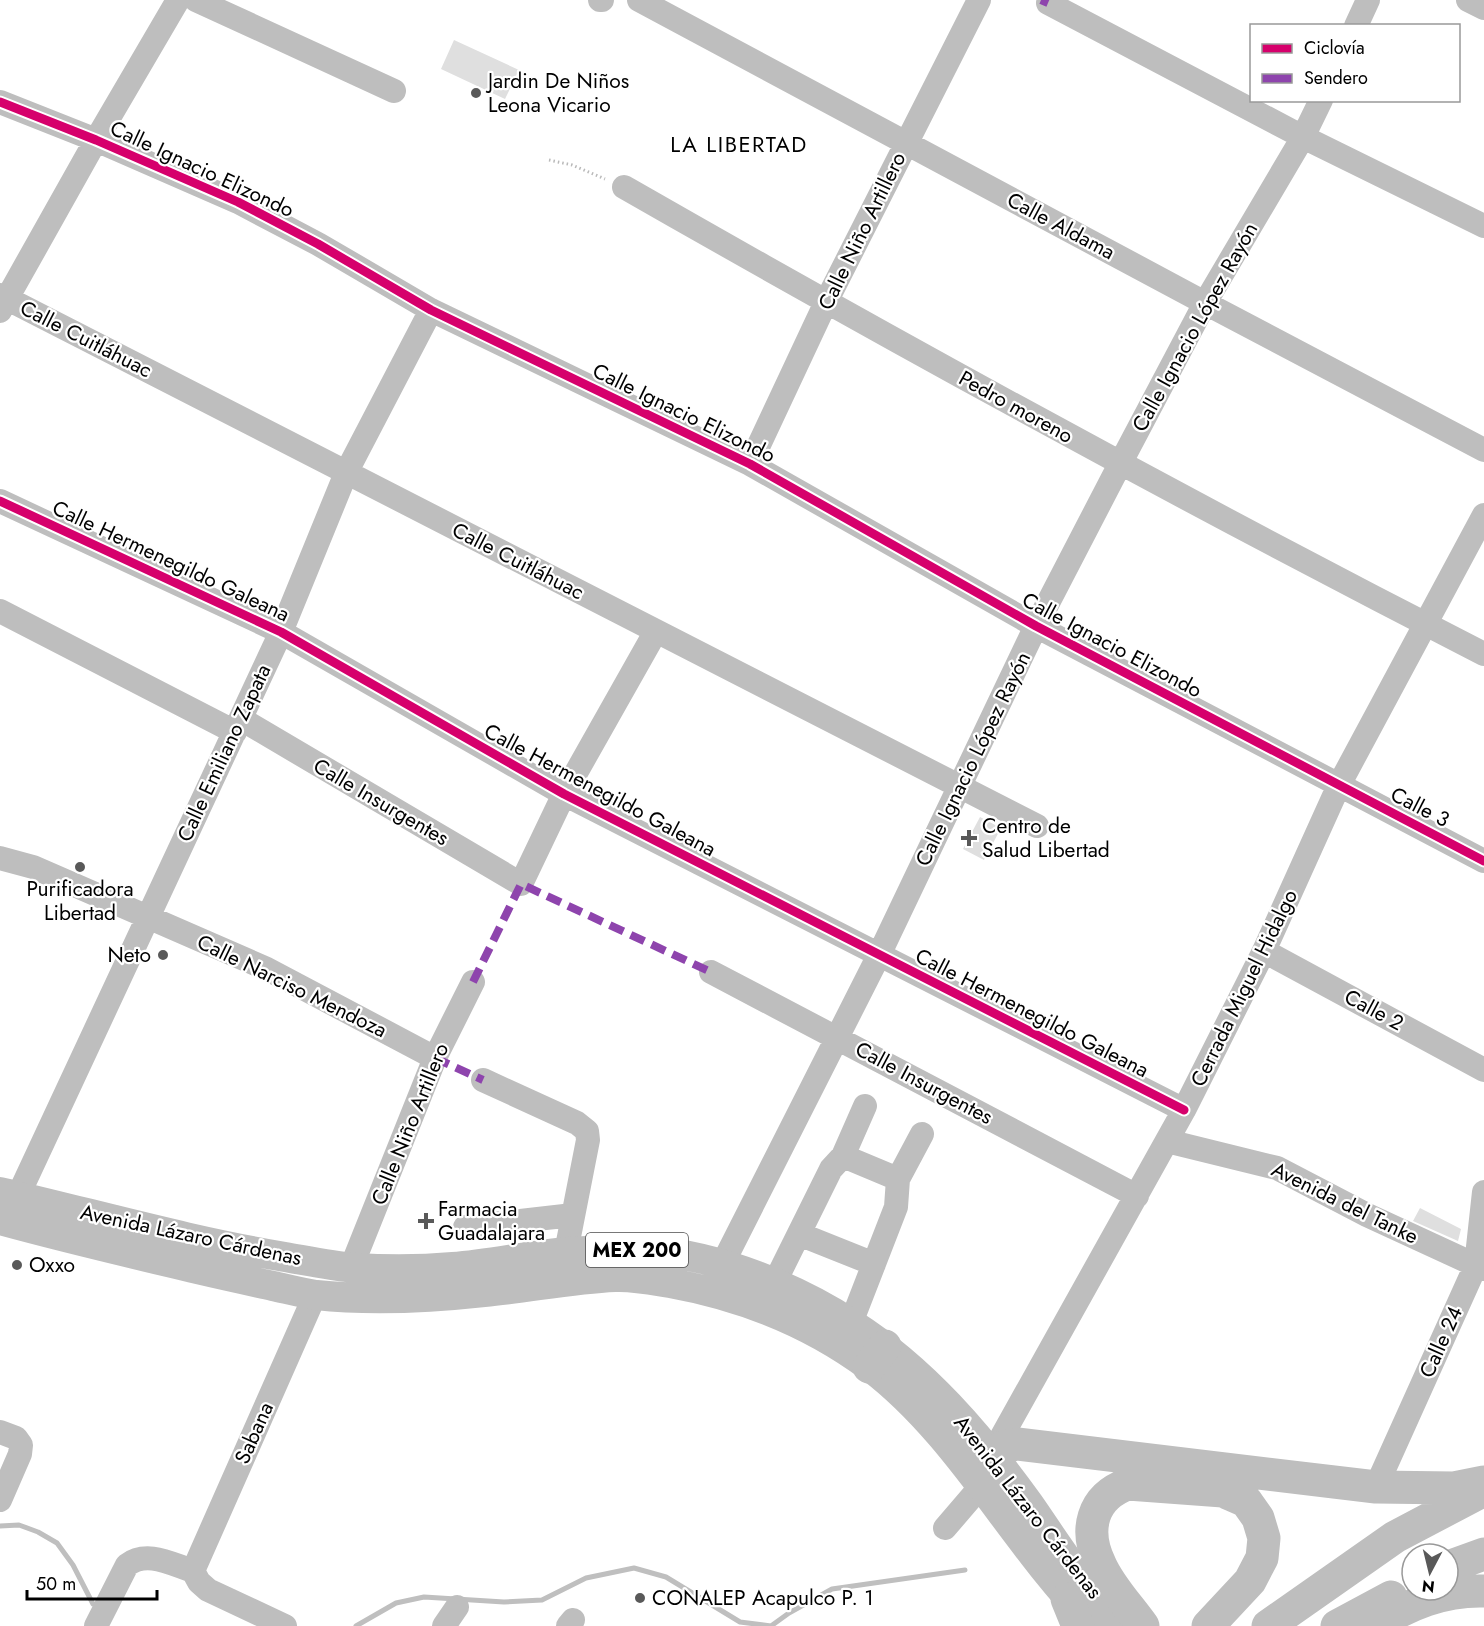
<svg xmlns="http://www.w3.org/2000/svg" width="1484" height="1626" font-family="Jost,sans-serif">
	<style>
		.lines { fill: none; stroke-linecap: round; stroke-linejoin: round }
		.stream { stroke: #bfbfbf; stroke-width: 5 }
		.building { fill: #dfdfdf }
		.path { stroke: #b9b9b9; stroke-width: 3; stroke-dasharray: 1.5 3; stroke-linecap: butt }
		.minor { stroke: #bebebe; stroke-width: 24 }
		.major { stroke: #bebebe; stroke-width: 30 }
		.highway { stroke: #bebebe; stroke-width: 33 }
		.quiet { stroke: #8e44ad; stroke-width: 8; stroke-dasharray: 15 8; stroke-linecap: butt }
		.cycleway-casing { stroke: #fff; stroke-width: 13 }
		.cycleway { stroke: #d6006c; stroke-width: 9 }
		.poi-dot { fill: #595959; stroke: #fff; stroke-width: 2 }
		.labels { text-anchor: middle; stroke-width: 4.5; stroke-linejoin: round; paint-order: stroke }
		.shield { fill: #fff; stroke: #4c4c4c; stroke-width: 1.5 }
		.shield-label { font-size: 20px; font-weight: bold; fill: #000 }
		.poi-label { font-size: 21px; fill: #000; stroke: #fff; text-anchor: start }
		.street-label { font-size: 21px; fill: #000; stroke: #fff }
		.neighbourhood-label { font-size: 22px; letter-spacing: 1.5px; fill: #000; stroke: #fff }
	</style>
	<rect width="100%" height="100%" fill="#fff"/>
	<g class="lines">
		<path class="stream" d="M0,1526L19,1525L38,1532L57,1543L73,1565L93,1604
			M356,1626L396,1603L424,1597L504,1602L542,1600L586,1578L634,1568L666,1577L740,1622L771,1626L789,1613L832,1589L965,1570"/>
	</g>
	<path class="building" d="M454,40L519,70L505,99L441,69Z
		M980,817L1001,828L984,860L963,849Z
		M1420,1208L1461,1229L1458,1241L1413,1221Z"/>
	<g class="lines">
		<path class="path" d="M549,160L572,165L605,179"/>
		<path class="minor" d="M196,0L394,91
			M600,0H602
			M639,0L1205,303L1484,450
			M1468,0L1484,8
			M1048,3L1303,137L1484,226
			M1356,26L1368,0
			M0,102L96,140L238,202L318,244L431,310L750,464L1036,626L1484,861
			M624,187C907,349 1193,505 1484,654
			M0,295L1037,826
			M0,311L96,140L178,0
			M750,464L826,302L979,0
			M0,501L281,632L564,794L1184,1110
			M0,611L235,732
			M241,719L521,884L564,794L656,631
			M0,858L33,867L267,969L435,1058
			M1264,951L1484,1070
			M711,972L1137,1196
			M483,1080L577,1123L587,1131L588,1140L566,1252
			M1167,1141L1277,1168L1367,1215L1484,1269
			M843,1156L865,1106
			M898,1179L922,1134
			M11,1211L281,632L346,473L431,310
			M465,1227L573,1215
			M799,1234L874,1264
			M722,1265L879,955L1036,626L1120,464L1205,303L1303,137L1321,100
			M351,1268L435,1058L473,982
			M774,1284L831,1169L843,1156L898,1179L896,1207L851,1323
			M0,1432L16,1438L21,1445L20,1454L0,1500
			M992,1454L1184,1110L1264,951L1339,785L1484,515
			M1376,1487L1476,1265L1484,1192
			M945,1528L981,1486
			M193,1571L315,1295
			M96,1626L127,1565C147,1550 171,1564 193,1571L199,1582L208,1590L285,1626
			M444,1626L457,1607
			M568,1626L573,1620"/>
		<path class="major" d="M0,1192C95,1214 189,1241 285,1257C308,1261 332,1266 355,1268C388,1270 420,1270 453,1267C491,1264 530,1255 568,1252C596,1250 625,1249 653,1251C719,1256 797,1288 852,1324C923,1369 980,1436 1029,1504C1060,1548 1086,1596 1133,1626
			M0,1220C58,1236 117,1250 176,1264C208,1272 241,1279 273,1286C287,1289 302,1293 316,1295C371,1301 429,1298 484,1292C528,1288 571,1279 615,1277C633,1276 652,1280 670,1283C742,1296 812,1324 870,1367C961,1436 1015,1547 1095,1626"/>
		<path class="highway" d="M869,1367L885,1346
			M992,1454L1003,1447L1017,1444L1376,1487L1454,1488L1484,1482
			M1448,1567L1484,1554
			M1067,1599L1078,1626
			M1143,1626C1129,1606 1110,1587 1100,1564C1084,1531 1091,1497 1128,1484L1223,1491L1246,1501L1258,1518L1264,1538L1262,1558L1250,1581L1208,1626
			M1268,1626L1395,1537L1484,1490
			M1337,1626L1391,1597
			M1374,1626C1409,1604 1443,1590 1484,1591"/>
		<path class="quiet" d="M1041,0L1048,3
			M473,982L521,884L711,972
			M435,1058L483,1080"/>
		<defs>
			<path id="cycleway" d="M0,102L96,140L238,202L318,244L431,310L750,464L1036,626L1484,861
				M0,501L281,632L564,794L1184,1110"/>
		</defs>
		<use href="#cycleway" class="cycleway-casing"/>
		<use href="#cycleway" class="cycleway"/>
	</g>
	<g class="poi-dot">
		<circle cx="476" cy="93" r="6"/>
		<path d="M966 829h6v6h6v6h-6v6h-6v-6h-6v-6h6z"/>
		<circle cx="80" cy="867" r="6"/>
		<circle cx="163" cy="955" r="6"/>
		<path d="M423 1212h6v6h6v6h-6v6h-6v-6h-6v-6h6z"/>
		<circle cx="17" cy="1265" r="6"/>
		<circle cx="640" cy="1598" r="6"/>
	</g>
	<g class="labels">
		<rect class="shield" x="586" y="1233" width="102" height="34" rx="4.5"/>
		<g class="shield-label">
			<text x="637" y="1257">MEX 200</text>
		</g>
		<g class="poi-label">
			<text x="488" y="88">Jardin De Niños<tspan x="488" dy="24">Leona Vicario</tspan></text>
			<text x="982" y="833">Centro de<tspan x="982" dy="24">Salud Libertad</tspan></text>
			<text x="80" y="896" text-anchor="middle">Purificadora<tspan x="80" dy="24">Libertad</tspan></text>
			<text x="151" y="962" text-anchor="end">Neto</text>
			<text x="438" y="1216">Farmacia<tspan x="438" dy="24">Guadalajara</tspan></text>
			<text x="29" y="1272">Oxxo</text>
			<text x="652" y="1605">CONALEP Acapulco P. 1</text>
		</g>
		<g class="street-label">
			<text transform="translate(202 169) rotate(25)" y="7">Calle Ignacio Elizondo</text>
			<text transform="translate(1061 226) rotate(28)" y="7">Calle Aldama</text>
			<text transform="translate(862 231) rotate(-64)" y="7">Calle Niño Artillero</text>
			<text transform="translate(1195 327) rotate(-61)" y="7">Calle Ignacio López Rayón</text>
			<text transform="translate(86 339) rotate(27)" y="7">Calle Cuitláhuac</text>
			<text transform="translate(1016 407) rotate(29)" y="7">Pedro moreno</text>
			<text transform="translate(684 413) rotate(26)" y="7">Calle Ignacio Elizondo</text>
			<text transform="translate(171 561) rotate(25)" y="7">Calle Hermenegildo Galeana</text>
			<text transform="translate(518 561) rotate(27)" y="7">Calle Cuitláhuac</text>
			<text transform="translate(1112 645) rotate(28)" y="7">Calle Ignacio Elizondo</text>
			<text transform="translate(224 753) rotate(-65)" y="7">Calle Emiliano Zapata</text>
			<text transform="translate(973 759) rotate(-64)" y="7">Calle Ignacio López Rayón</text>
			<text transform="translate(600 790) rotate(28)" y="7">Calle Hermenegildo Galeana</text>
			<text transform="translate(381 802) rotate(30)" y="7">Calle Insurgentes</text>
			<text transform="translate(1420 807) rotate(27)" y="7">Calle 3</text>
			<text transform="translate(292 986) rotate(26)" y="7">Calle Narciso Mendoza</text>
			<text transform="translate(1244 988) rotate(-64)" y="7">Cerrada Miguel Hidalgo</text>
			<text transform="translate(1374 1010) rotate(28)" y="7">Calle 2</text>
			<text transform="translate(1032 1013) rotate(27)" y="7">Calle Hermenegildo Galeana</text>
			<text transform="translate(924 1083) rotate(28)" y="7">Calle Insurgentes</text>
			<text transform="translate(410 1124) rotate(-68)" y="7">Calle Niño Artillero</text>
			<text transform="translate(1345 1203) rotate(26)" y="7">Avenida del Tanke</text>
			<text transform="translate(191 1235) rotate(12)" y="7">Avenida Lázaro Cárdenas</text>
			<text transform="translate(1441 1342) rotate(-66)" y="7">Calle 24</text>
			<text transform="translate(254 1433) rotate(-66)" y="7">Sabana</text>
			<text transform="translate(1028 1507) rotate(52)" y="7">Avenida Lázaro Cárdenas</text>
		</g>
		<g class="neighbourhood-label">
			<text x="739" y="152">LA LIBERTAD</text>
		</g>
	</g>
	<rect x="1250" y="24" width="210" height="78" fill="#ffffff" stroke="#999999" stroke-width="1.5"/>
	<rect x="1262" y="44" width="30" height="9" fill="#d6006c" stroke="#999999" stroke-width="1.5"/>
	<text x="1304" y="54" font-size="18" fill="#000000">Ciclovía</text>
	<rect x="1262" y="74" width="30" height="9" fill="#8e44ad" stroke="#999999" stroke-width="1.5"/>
	<text x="1304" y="84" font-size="18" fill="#000000">Sendero</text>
	<g transform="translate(1430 1572) rotate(187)"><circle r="28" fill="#ffffff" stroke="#999999" stroke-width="1.5"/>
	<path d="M0-4.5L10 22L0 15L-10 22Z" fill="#595959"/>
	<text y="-9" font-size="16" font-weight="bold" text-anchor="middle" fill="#000000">N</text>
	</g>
	<path d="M27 1590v9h130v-9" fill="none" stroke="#000000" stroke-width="3"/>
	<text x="36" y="1590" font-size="18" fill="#000000" stroke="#ffffff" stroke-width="4.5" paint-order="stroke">50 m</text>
</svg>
